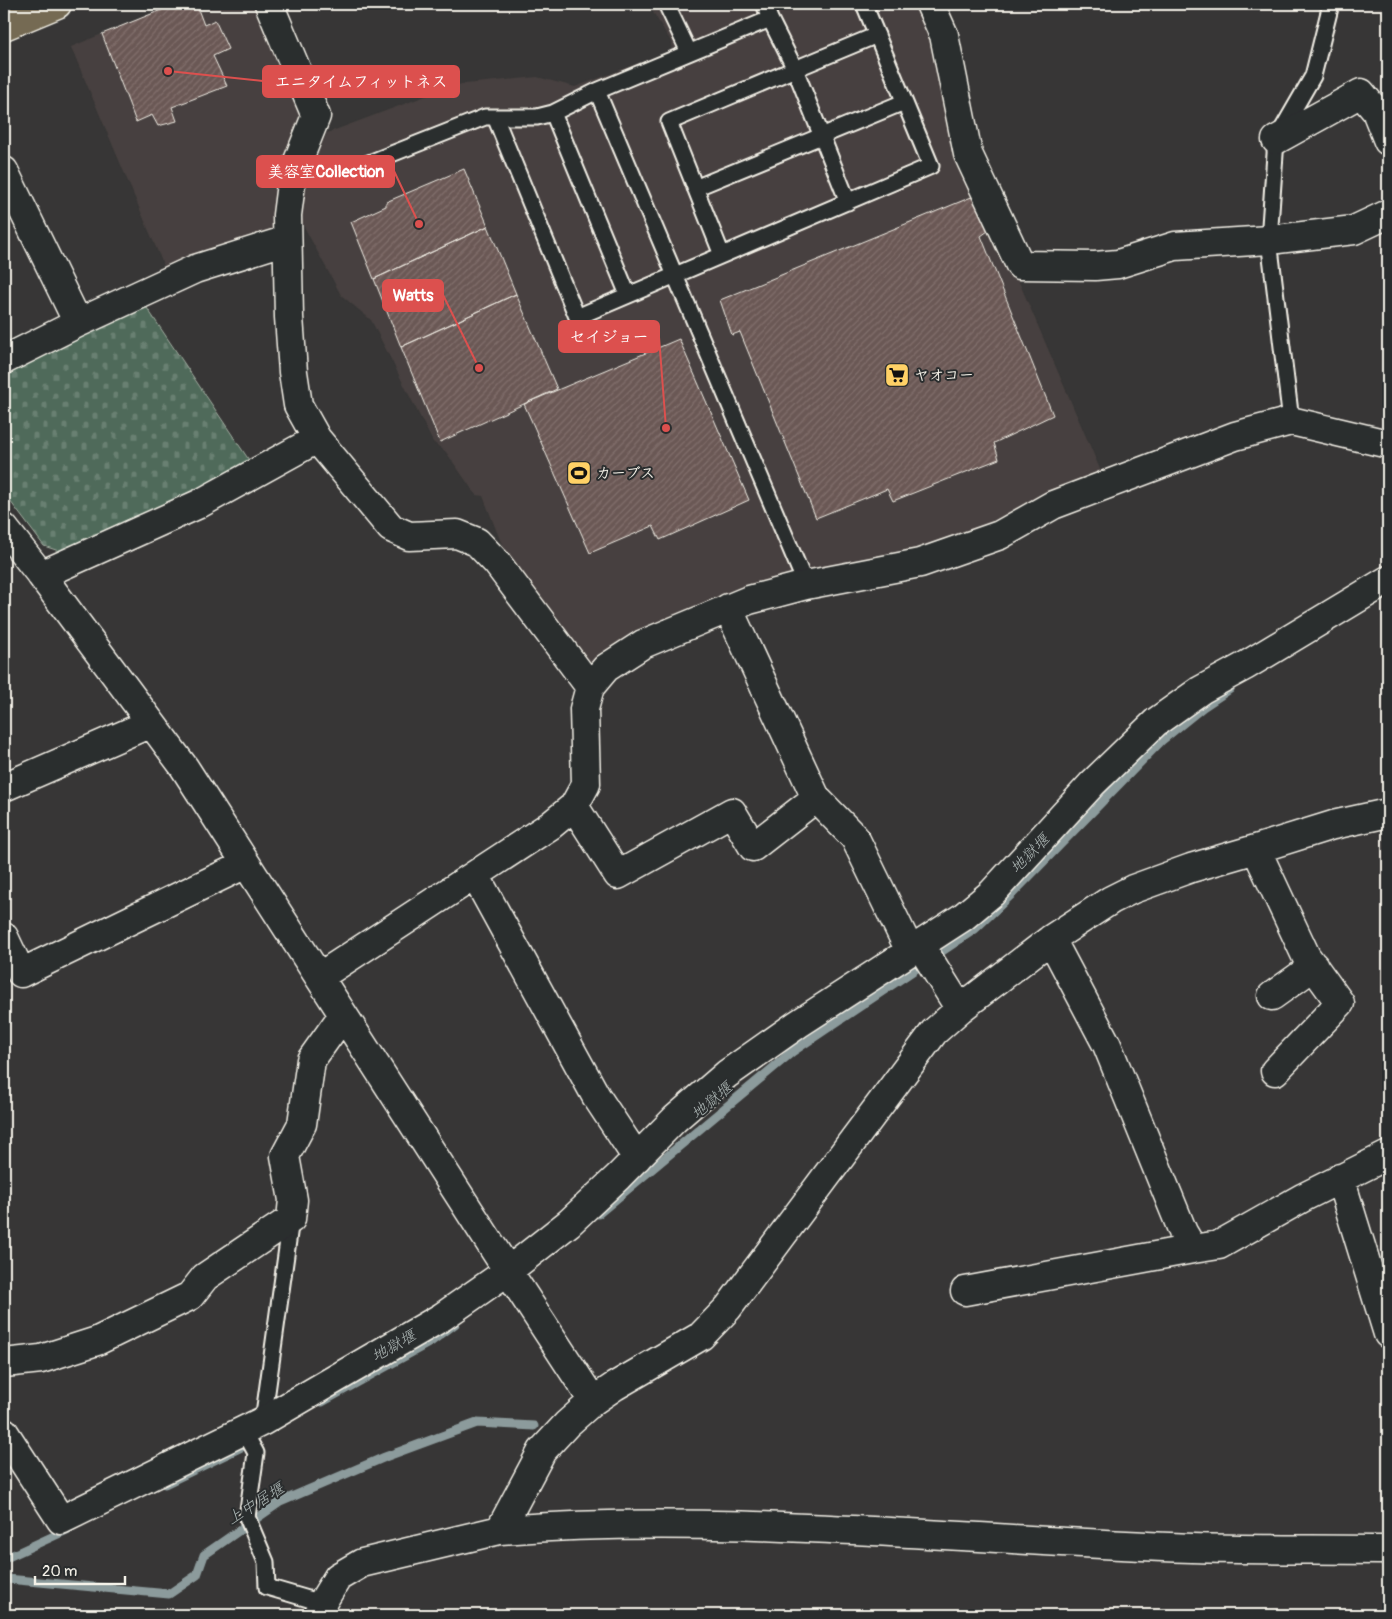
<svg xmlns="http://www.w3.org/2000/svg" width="1392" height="1619" font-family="Pangolin,'Klee One',sans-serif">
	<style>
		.built { fill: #47403f }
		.cemetery { fill: url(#cemetery-stones); stroke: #a2aea1 }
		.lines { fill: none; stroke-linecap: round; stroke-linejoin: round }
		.stream { stroke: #8c9b9c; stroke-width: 9 }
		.building { fill: url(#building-hatch); stroke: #f4f1e8 }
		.lane-casing { stroke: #f4f1e8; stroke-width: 19 }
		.street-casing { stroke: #f4f1e8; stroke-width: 31 }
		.primary-casing { stroke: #f4f1e8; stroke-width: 31 }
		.lane { stroke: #2a2d2e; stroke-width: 15 }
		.street { stroke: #2a2d2e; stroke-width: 28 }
		.primary { stroke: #746b52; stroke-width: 28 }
		.labels { text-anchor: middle; stroke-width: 4; stroke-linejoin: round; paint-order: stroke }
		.poi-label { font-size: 15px; font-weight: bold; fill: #f4f1e8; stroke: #2a2d2e; text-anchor: start }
		.water-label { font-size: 16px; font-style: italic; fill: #aeb8b6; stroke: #2a2d2e }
		.leader { fill: none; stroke: #dc504e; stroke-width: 2 }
		.callout-dot { fill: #dc504e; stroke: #2a2d2e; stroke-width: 2 }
		.callout { fill: #dc504e; stroke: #dc504e; stroke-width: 2 }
		.callout-label { font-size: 16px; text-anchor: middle; font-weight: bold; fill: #fff }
	</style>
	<defs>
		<pattern id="cemetery-stones" width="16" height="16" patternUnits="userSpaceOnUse" patternTransform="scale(1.25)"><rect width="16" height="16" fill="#4f6a5a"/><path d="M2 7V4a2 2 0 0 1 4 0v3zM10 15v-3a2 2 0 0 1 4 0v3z" fill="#698072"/></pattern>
		<pattern id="building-hatch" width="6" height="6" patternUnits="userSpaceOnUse" patternTransform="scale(1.25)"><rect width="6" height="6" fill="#6b5855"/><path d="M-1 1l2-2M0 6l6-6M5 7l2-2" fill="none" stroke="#81706d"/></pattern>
	</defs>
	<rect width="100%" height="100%" fill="#373636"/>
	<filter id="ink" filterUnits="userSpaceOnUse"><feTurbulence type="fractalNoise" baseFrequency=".02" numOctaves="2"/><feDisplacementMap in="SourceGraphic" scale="10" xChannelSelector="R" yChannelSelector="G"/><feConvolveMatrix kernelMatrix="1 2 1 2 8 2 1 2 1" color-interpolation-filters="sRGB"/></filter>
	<g filter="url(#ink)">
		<path class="built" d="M173,4H257L301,112L279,172L271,237L166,271L71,47Z
			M648,4H920L977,185L1103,476L983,532L903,558L589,672L509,563L483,496L476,495L446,452L433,442L371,320L341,295L302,223L306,176L327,133L455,85L537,77L575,87L671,51L672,43Z"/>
		<path class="cemetery" d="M145,305L251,463L193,494L75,549L59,551L44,546L4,493V373Z"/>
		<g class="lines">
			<path class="stream" d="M598,1214L792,1052L975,929L1012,894L1161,741L1203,707L1230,689
				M322,1402L432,1341L455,1324
				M165,1484L254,1441
				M4,1559L69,1529
				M4,1581L7,1579L169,1594L197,1575L204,1555L280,1502L385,1457L477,1423L534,1426"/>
		</g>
		<path class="building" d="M176,4H196L204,25L215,20L228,49L213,56L227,86L172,107L177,121L158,126L152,115L136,122L102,34Z
			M464,169L488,226L374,279L351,222L386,206V202Z
			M974,196L988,231L981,236L1053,415L994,443L999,459L893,501L887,489L816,518L740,332L732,335L720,300Z
			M488,226L516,294L401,347L374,279Z
			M516,294L557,389L440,442L401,347Z
			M679,339L749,500L660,540L653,526L590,553L524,404Z"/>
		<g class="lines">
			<defs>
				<path id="lane" d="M672,4L668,8L689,52
					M764,4L770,19L597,91L806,585
					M553,113L628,295
					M495,117L577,317L931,166L864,4
					M295,168L346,172L485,117H537L553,113L597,91
					M695,188L904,102
					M848,202L795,69L877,35
					M722,255L669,122L795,69L770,19
					M1291,421L1269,240L1276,140L1313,76L1331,4
					M263,1421L291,1219
					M244,1431L256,1453L247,1517L266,1562L267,1587L322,1603"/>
				<path id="street" d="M930,4L944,35L968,154L1020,265L1095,266L1118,264L1175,246L1269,240L1354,230L1388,214
					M1276,140L1361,93L1376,111L1388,141
					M4,171L78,323
					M4,360L78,323L195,269L287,240
					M317,439L391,528L409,536L457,534L477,542L497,563L590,687
					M4,528L41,575L184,767L508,1271L593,1401
					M41,575L199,504L317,439L298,405L293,372L289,317L287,215L292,176L316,116L269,4
					M728,608L816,798L855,838L910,951
					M4,787L151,723
					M574,806L618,875L732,812L753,847L816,798
					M1256,849L1306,956L1340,1003L1275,1071
					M475,875L596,1096L637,1158
					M4,937L21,973L246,864
					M1051,939L1107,1045L1183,1232L1193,1249L1219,1245L1304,1197L1388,1155
					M920,945L960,1009
					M319,977L551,825L574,806L586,784L584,709L590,687L606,668L643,644L749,600L806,585L920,563L1000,535L1053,505L1235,436L1291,421L1388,444
					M1272,996L1314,966
					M1340,1178L1388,1334
					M965,1291L1193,1249
					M4,1363L41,1359L97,1341L190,1296L205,1277L291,1219L293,1200L285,1156L302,1124L311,1060L343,1015
					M4,1432L61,1520L263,1421L442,1317L508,1271L569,1223L618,1177L675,1119L727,1074L798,1024L963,917L992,893L1092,784L1156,722L1201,690L1245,666L1388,580
					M500,1530C731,1513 962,1540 1192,1548C1257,1550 1323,1549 1388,1550
					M320,1615L322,1603L338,1577L362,1563L500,1530L542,1451L567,1424L593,1401L615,1386L701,1336L728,1308L934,1032L960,1009L1051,939L1111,900L1133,889L1191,868L1256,849L1333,825L1388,813"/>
				<path id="primary" d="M4,26L57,4"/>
			</defs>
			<use href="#lane" class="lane-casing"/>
			<use href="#street" class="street-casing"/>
			<use href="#primary" class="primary-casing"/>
			<use href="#lane" class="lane"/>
			<use href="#street" class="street"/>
			<use href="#primary" class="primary"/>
		</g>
	</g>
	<defs>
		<symbol id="supermarket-square" viewBox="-11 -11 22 22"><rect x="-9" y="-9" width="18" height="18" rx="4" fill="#ffd166" stroke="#2a2d2e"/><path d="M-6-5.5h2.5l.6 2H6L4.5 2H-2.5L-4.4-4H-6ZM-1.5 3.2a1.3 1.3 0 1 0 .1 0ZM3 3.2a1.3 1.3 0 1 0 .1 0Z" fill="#111"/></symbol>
		<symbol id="stadium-square" viewBox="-11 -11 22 22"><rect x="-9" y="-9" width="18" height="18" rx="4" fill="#ffd166" stroke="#2a2d2e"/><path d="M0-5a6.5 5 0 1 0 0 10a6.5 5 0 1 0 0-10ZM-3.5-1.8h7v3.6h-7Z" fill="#111"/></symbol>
	</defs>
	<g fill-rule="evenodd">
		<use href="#supermarket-square" x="883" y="361" width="28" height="28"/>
		<use href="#stadium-square" x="565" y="459" width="28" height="28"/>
	</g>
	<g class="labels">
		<g class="poi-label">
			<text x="914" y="380">ヤオコー</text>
			<text x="596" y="478">カーブス</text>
		</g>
		<g class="water-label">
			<text transform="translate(1029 853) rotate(-45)" y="6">地獄堰</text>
			<text transform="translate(711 1100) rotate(-40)" y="6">地獄堰</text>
			<text transform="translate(393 1345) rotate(-29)" y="6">地獄堰</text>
			<text transform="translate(255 1503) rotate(-32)" y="6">上中居堰</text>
		</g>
	</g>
	<path class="leader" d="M168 71L263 81M419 224L394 171M479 368L443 295M666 428L659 337"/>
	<g class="callout-dot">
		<circle cx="168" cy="71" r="5"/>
		<circle cx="419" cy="224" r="5"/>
		<circle cx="479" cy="368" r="5"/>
		<circle cx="666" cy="428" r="5"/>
	</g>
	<g class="callout">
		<rect x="263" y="66" width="196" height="31" rx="5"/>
		<rect x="257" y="156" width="137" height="31" rx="5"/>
		<rect x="383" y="280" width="60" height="31" rx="5"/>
		<rect x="559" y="321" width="100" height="31" rx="5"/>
	</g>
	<g class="callout-label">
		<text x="361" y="87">エニタイムフィットネス</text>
		<text x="326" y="177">美容室Collection</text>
		<text x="413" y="301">Watts</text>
		<text x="609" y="342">セイジョー</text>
	</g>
	<rect width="1392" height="1619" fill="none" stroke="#2a2d2e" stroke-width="20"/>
	<rect x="10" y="10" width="1372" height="1599" fill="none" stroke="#f4f1e8" stroke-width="2" filter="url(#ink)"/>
	<path d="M35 1576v8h90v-8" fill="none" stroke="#f4f1e8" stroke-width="2.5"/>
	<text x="42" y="1576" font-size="15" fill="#f4f1e8" stroke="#2a2d2e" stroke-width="4" paint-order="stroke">20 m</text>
</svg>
